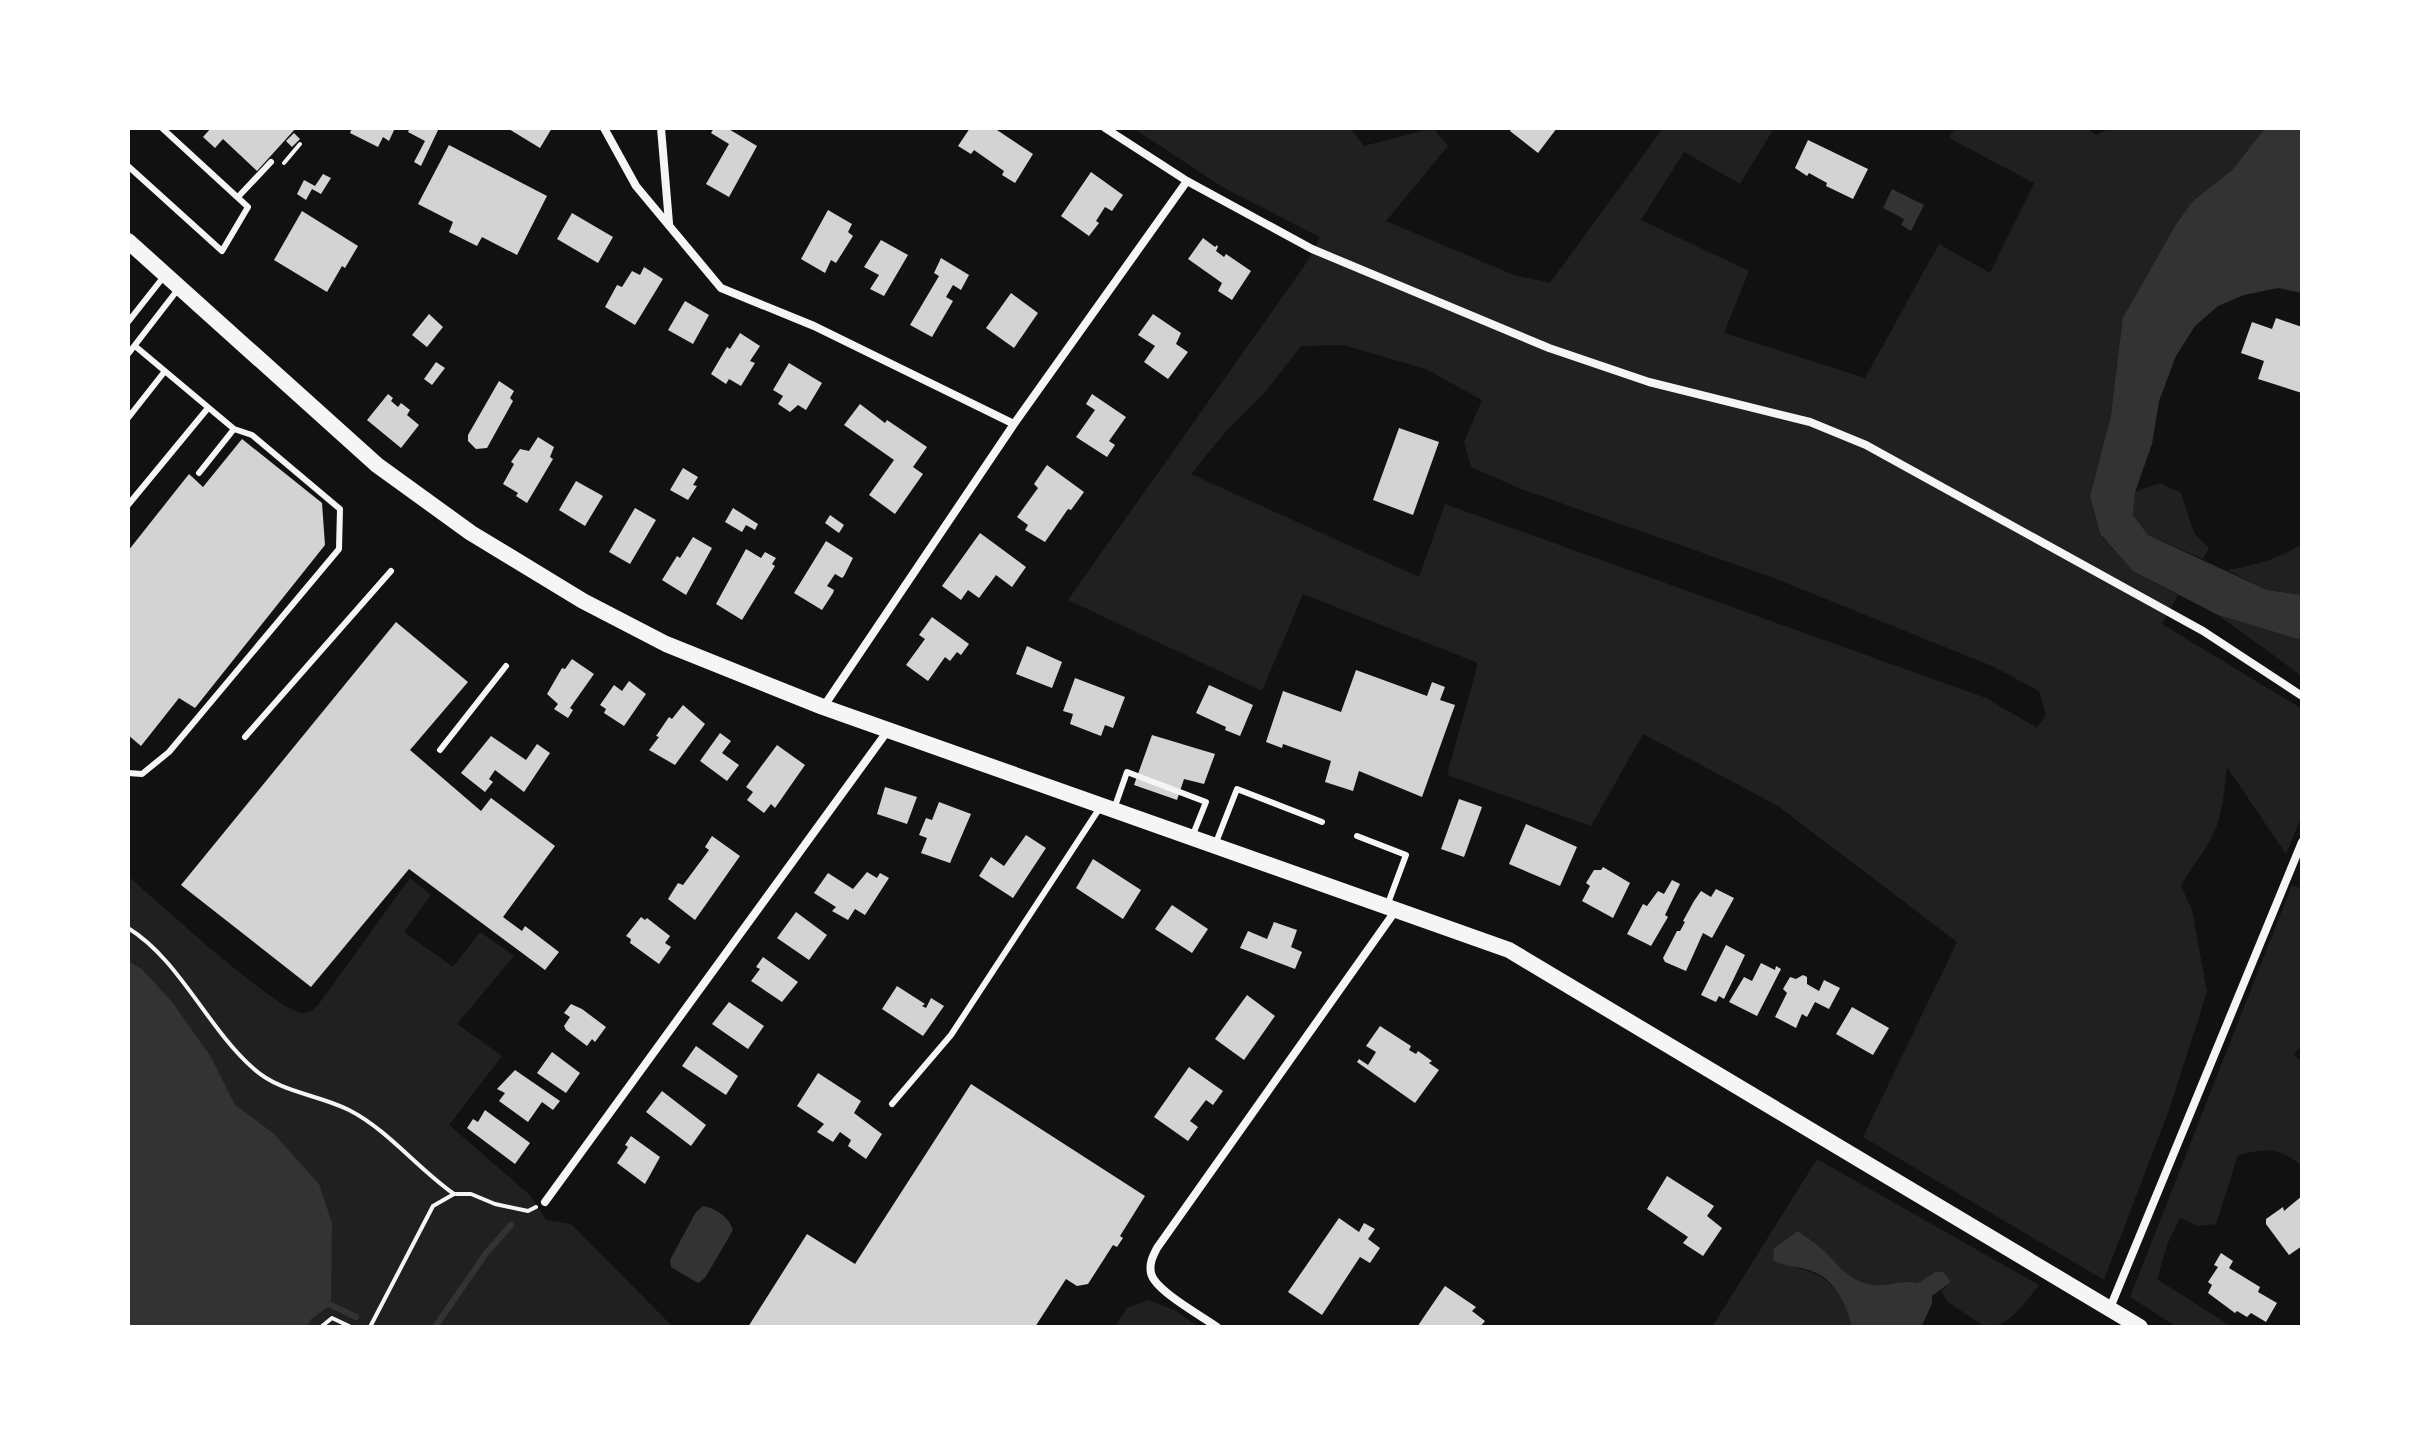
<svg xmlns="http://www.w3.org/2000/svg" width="2430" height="1455" font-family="Lora,serif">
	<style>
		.green { fill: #202020; fill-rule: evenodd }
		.water { fill: #333 }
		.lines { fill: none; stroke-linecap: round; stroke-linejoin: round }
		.stream { stroke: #333; stroke-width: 6 }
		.building { fill: #d3d3d3 }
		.path { stroke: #f5f5f5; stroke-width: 4 }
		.service { stroke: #f5f5f5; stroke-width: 6 }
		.minor { stroke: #f5f5f5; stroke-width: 8 }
		.secondary { stroke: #f5f5f5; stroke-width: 16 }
	</style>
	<rect width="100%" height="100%" fill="#111"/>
	<path class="green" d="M1133,128H1350L1364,146L1433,128L1448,146L1386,221L1514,275L1550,283L1663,128H1774L1740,184L1684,152L1641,220L1749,271L1724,333L1865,378L1939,244L1990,273L2034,183L1949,138L1955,128H2087L2096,135L2110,128H2265L2233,169L2193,201L2111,415L2090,496L2100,535L2133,571L2178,595L2162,624L2302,709V815L2286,854L2227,767C2224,791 2223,821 2209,842C2200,858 2189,870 2181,886L2192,910L2207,992L2169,1110L2104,1280L1863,1137L1957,942L1778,806L1643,734L1591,826L1447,775L1478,663L1303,594L1262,691L1068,600L1307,262L1320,237L1224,188ZM1343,345L1426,369L1482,400L1464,442L1471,467L1521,489L1771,577L1992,666L2039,691L2046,714L2037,728L1986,698L1445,504L1419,577L1191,474L1227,430L1267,390L1301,346Z
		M2160,483L2181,493L2194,533L2209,548L2203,559L2148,535L2133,515L2135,492Z
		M2302,544V595L2267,590L2227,570C2253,566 2281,558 2302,544Z
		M2218,615L2298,639L2302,638V676Z
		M128,876C157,901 274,1009 302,1013C309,1014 313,1009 318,1005L410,878L431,895L404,932L453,967L480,932L514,956L457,1024L502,1056L449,1125L530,1195L546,1220L571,1224L673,1327H128Z
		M2292,885L2302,889V1044L2294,1054L2302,1063V1166C2279,1147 2266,1148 2238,1155L2216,1224L2198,1226L2180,1218L2167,1245L2157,1279L2232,1327H2177L2130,1297Z
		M1817,1159L2039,1285C2024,1303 2011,1327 1985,1327L1948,1302L1941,1291L1951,1282L1935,1272L1918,1283C1903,1279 1889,1287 1874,1285C1849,1282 1840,1266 1823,1250C1816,1243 1806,1237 1798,1231L1775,1248L1780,1264C1820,1271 1844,1284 1852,1327H1712Z
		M1149,1300L1176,1311L1199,1327H1115L1127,1308Z"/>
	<path class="water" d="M2265,128H2302V293L2278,288L2244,295L2218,306L2195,326L2176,356L2159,401L2152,444L2135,492L2133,515L2148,535L2267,590L2302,595V638L2298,639L2218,615L2133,571L2100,534L2090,496L2111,415L2123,318L2175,226L2193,201L2233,169Z
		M1892,189L1924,205L1911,231L1901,225L1904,219L1883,208Z
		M128,961L142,969L172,1002L211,1057L235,1105L273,1133L319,1184L332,1223L331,1305L311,1319L307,1327H128Z
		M703,1206C717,1209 728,1216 733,1230L705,1278L698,1283L671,1267L670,1260L696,1212Z
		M1798,1231C1806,1237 1816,1243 1823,1250C1840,1266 1849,1282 1874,1285C1889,1287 1903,1279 1918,1283L1935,1272H1943L1951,1282L1932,1296V1304L1921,1327H1852C1846,1302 1833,1275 1805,1269C1794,1266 1783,1267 1773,1260L1774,1248Z"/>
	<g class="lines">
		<path class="stream" d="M331,1305L356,1317
			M435,1327L487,1252L511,1225"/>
	</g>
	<path class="building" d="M211,128H296L257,171L223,139L215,148L203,137Z
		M352,128H395L389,141L383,137L378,147L350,133Z
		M410,128H439L421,166L414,162L425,141L408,132Z
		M507,128H552L540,148Z
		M714,128H727L757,146L729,197L706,184L729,144L711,133Z
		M970,128H994L1033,154L1015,183L1002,175L1004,171L974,150L971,154L958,146Z
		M1512,128H1557L1538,153L1510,131Z
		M294,133L300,139L292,147L286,141Z
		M1808,140L1868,169L1853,199L1826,186L1827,183L1809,173L1807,176L1795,168Z
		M449,145L547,196L517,255L482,237L477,246L449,232L453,222L418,204Z
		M1091,172L1123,195L1112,211L1105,207L1096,221L1099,223L1089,236L1061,216Z
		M323,174L331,178L321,194L312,189L306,200L297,194L304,180L315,186Z
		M828,210L852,224L848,232L853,236L836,263L831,260L825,273L801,259Z
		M302,211L358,246L345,268L342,266L327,292L274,260Z
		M572,213L613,237L598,263L557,239Z
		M1203,238L1215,247L1217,245L1218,247L1216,251L1224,257L1226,254L1251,271L1232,300L1218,291L1222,283L1188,259Z
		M881,240L908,255L884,296L870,289L879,275L864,267Z
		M941,258L969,275L961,290L953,285L946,297L953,301L932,337L910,325L939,276L934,273Z
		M644,267L663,279L635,325L605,307L617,285L622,287L632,271L640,275Z
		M1011,293L1038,313L1014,348L986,328Z
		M685,301L709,315L693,344L668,330Z
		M429,314L443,327L427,347L412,335Z
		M1153,314L1181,333L1176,344L1188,352L1168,379L1144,362L1155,346L1138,335Z
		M2276,318L2302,327V393L2258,379L2264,361L2241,353L2252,322L2272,329Z
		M740,333L760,346L750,361L755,363L741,386L729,379L726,384L711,374L727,347L730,349Z
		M436,362L445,368L432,385L424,379Z
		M789,363L822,383L806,410L798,405L790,412L778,404L783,396L773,390Z
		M499,381L514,391L510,398L513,401L487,448L476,449L468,441V435Z
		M388,394L393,398L391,401L398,407L401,403L410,410L407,415L419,425L401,448L367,420Z
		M1092,394L1126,417L1109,441L1115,445L1107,457L1076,437L1095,410L1086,404Z
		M860,404L885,423L887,420L927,447L913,467L923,474L895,514L869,495L894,460L844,425Z
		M1399,428L1439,442L1413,515L1373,500Z
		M538,437L554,447L550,457L553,459L527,503L516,496L518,493L503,484L514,464L511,462L520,449L529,451Z
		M242,439L322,503L325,545L195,708L179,698L141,746L128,735V551L189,474L203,487Z
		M1047,465L1084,492L1071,510L1068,509L1045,542L1025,530L1028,525L1017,517L1038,488L1034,484Z
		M683,468L698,477L693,485L697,486L688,500L670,490Z
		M576,481L603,496L585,526L559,510Z
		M635,508L656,520L630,564L609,552Z
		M733,508L758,524L755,530L746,525L742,532L725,522Z
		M830,515L844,525L839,533L825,523Z
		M980,533L1026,567L1012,587L996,575L979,598L968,590L961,600L942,586Z
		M693,537L712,548L686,595L662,580L677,556L680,558Z
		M826,541L853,558L844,576L842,578L835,574L827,586L834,590L833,593L822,610L794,593Z
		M746,549L761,558L765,552L776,558L772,564L775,566L742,620L716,604Z
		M932,617L969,644L961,655L957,652L950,661L945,657L928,681L906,665L925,639L919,635Z
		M396,622L468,682L410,750L481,811L491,798L555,846L503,917L522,931L525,926L559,952L545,970L409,869L311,987L181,885Z
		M1027,646L1062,662L1052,688L1016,674Z
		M572,659L594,674L570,708L573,710L568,718L554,709L558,704L547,694L562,668L565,669Z
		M1356,670L1427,696L1432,682L1445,687L1440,700L1455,705L1422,797L1359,771L1353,791L1325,782L1331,761L1283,744L1282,748L1266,742L1283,691L1341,712Z
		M1075,678L1125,697L1113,728L1105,725L1101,736L1070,724L1073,714L1063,711Z
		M629,681L646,694L624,726L604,713L606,709L600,705L614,685L622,691Z
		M1209,685L1253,705L1240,736L1225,730L1226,727L1196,713Z
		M683,705L705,724L675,765L649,750L659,737L656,736L669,717L672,719Z
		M720,733L731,741L722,753L739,765L727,781L700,761Z
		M1152,735L1215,754L1204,784L1184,779L1177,800L1134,785Z
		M491,736L526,760L537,744L550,753L524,792L495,770L489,779L493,782L485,792L461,773Z
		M777,745L805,765L775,808L771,804L764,813L747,800L753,792L746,787Z
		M885,787L917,797L907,824L877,814Z
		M1459,799L1482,807L1464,857L1441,849Z
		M939,802L971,814L950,863L921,853L927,838L919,835L926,818L932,820Z
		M1526,824L1577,847L1560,886L1509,864Z
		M1026,835L1046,848L1013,898L979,876L991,857L1004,866Z
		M712,836L740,856L695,920L668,899L678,883L683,885L709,850L705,847Z
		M1093,859L1141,890L1123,919L1076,888Z
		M1603,867L1630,883L1613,918L1582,901L1590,886L1586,883L1594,870H1601Z
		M867,872L877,878L880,873L889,878L865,915L855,909L848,920L832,911L836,907L814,893L828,873L853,889Z
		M1672,880L1680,884L1665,915L1668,917L1651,946L1627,934L1643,904L1647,906L1658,891L1664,894Z
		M1716,889L1734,898L1712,938L1703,933L1686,971L1665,962L1663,958L1677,931H1680L1685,922L1683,921L1694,901L1701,891L1711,897Z
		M1172,905L1208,929L1192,953L1155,929Z
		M796,912L827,935L809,960L777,938Z
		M641,917L645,920L647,918L670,936L665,943L671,947L659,964L630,943L631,939L626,936Z
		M1274,922L1297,930L1291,947L1302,952L1295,969L1240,948L1248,931L1267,939Z
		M1726,945L1745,955L1724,999L1719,996L1716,1002L1701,995Z
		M763,957L798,982L782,1002L751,981L760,969L756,967Z
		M1761,963L1775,970L1776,966L1781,969L1757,1016L1729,1002L1744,977L1752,981Z
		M1803,975L1807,977V984L1819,991L1824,980L1840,988L1829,1009L1815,1002L1807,1017L1802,1014L1796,1028L1775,1017L1787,993L1783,989L1790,977L1796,979Z
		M897,986L925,1004L922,1006L926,1008L931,998L944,1006L923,1036L882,1009Z
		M1247,995L1275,1016L1244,1060L1215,1039Z
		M729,1002L764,1026L748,1049L712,1024Z
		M571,1004L582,1009L606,1027L595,1042L592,1039L587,1046L566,1030L564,1026L570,1017L564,1013Z
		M1852,1007L1889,1028L1873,1055L1836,1034Z
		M1380,1026L1411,1046L1409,1050L1416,1054L1418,1051L1432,1061L1429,1063L1439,1070L1415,1103L1357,1062L1359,1059L1368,1065L1376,1052L1366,1046Z
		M696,1046L738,1076L726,1095L682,1066Z
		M552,1052L580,1073L566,1093L537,1073Z
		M1189,1067L1223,1091L1213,1105L1206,1100L1190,1121L1198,1127L1188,1141L1154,1117Z
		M515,1070L560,1101L553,1110L542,1102L528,1122L499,1101L505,1093L497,1089Z
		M818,1073L861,1101L854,1113L882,1134L866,1159L848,1146L851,1140L840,1132L833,1142L817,1132L824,1124L797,1106Z
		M971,1084L1145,1196L1120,1236L1123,1238L1117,1247L1113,1245L1088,1284L1077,1286L1066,1279L1035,1327H748L807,1234L855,1264Z
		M662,1091L706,1125L691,1146L646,1112Z
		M485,1110L530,1143L515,1164L467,1128L473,1119L478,1122Z
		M631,1136L660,1157L645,1184L617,1163L628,1147L625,1145Z
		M1667,1176L1714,1206L1707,1216L1722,1228L1703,1256L1683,1243L1688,1237L1647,1209Z
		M2302,1196V1246L2289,1255L2266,1224V1219L2283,1207L2284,1211Z
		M1339,1218L1359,1232L1364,1223L1375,1229L1368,1239L1380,1248L1370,1263L1360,1257L1322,1315L1288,1292Z
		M2221,1253L2233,1261L2229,1268L2260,1287L2258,1292L2277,1303L2266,1322L2251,1313L2247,1317L2237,1311L2235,1313L2208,1293L2212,1285L2208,1282L2218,1267L2214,1265Z
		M1445,1286L1476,1307L1472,1311L1485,1321L1480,1327H1417Z"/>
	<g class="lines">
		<path class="path" d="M284,163L300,144
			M128,928C180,960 207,1028 254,1069C281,1093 317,1094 349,1110C388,1130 417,1168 454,1194
			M321,1327L332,1318L351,1327
			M370,1327L433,1206L454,1194H471L495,1204L528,1211L536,1207"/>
		<path class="service" d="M128,166L222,251L248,207L162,128
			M238,197L271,162
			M128,322L165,275
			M135,346L234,429L199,473
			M128,354L179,288
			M128,418L165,371
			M128,505L208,408
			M245,737L391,571
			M440,750L506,666
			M128,773L142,774L169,752L339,549L340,509L252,435L234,429
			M1114,809L1127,772L1206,802L1192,837
			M1357,836L1406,855L1387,906
			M1215,845L1237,789L1322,822
			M892,1104L951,1035L1101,806"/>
		<path class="minor" d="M604,128L636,186L721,288L814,326L1014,424
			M661,128L669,223
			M1105,128L1187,181L1312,249L1549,348L1649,382L1810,422L1866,445L2203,631L2302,696
			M824,706L1014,424L1187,181
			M545,1202L889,729
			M2110,1308L2302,842
			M1217,1327C1202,1316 1154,1290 1151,1273C1149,1263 1153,1256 1157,1248L1396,910"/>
		<path class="secondary" d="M128,241L377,465L471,533L583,601L666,644L823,707L1509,950L2140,1327"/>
	</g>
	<rect width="2430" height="1455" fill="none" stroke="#ffffff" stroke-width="260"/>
</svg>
